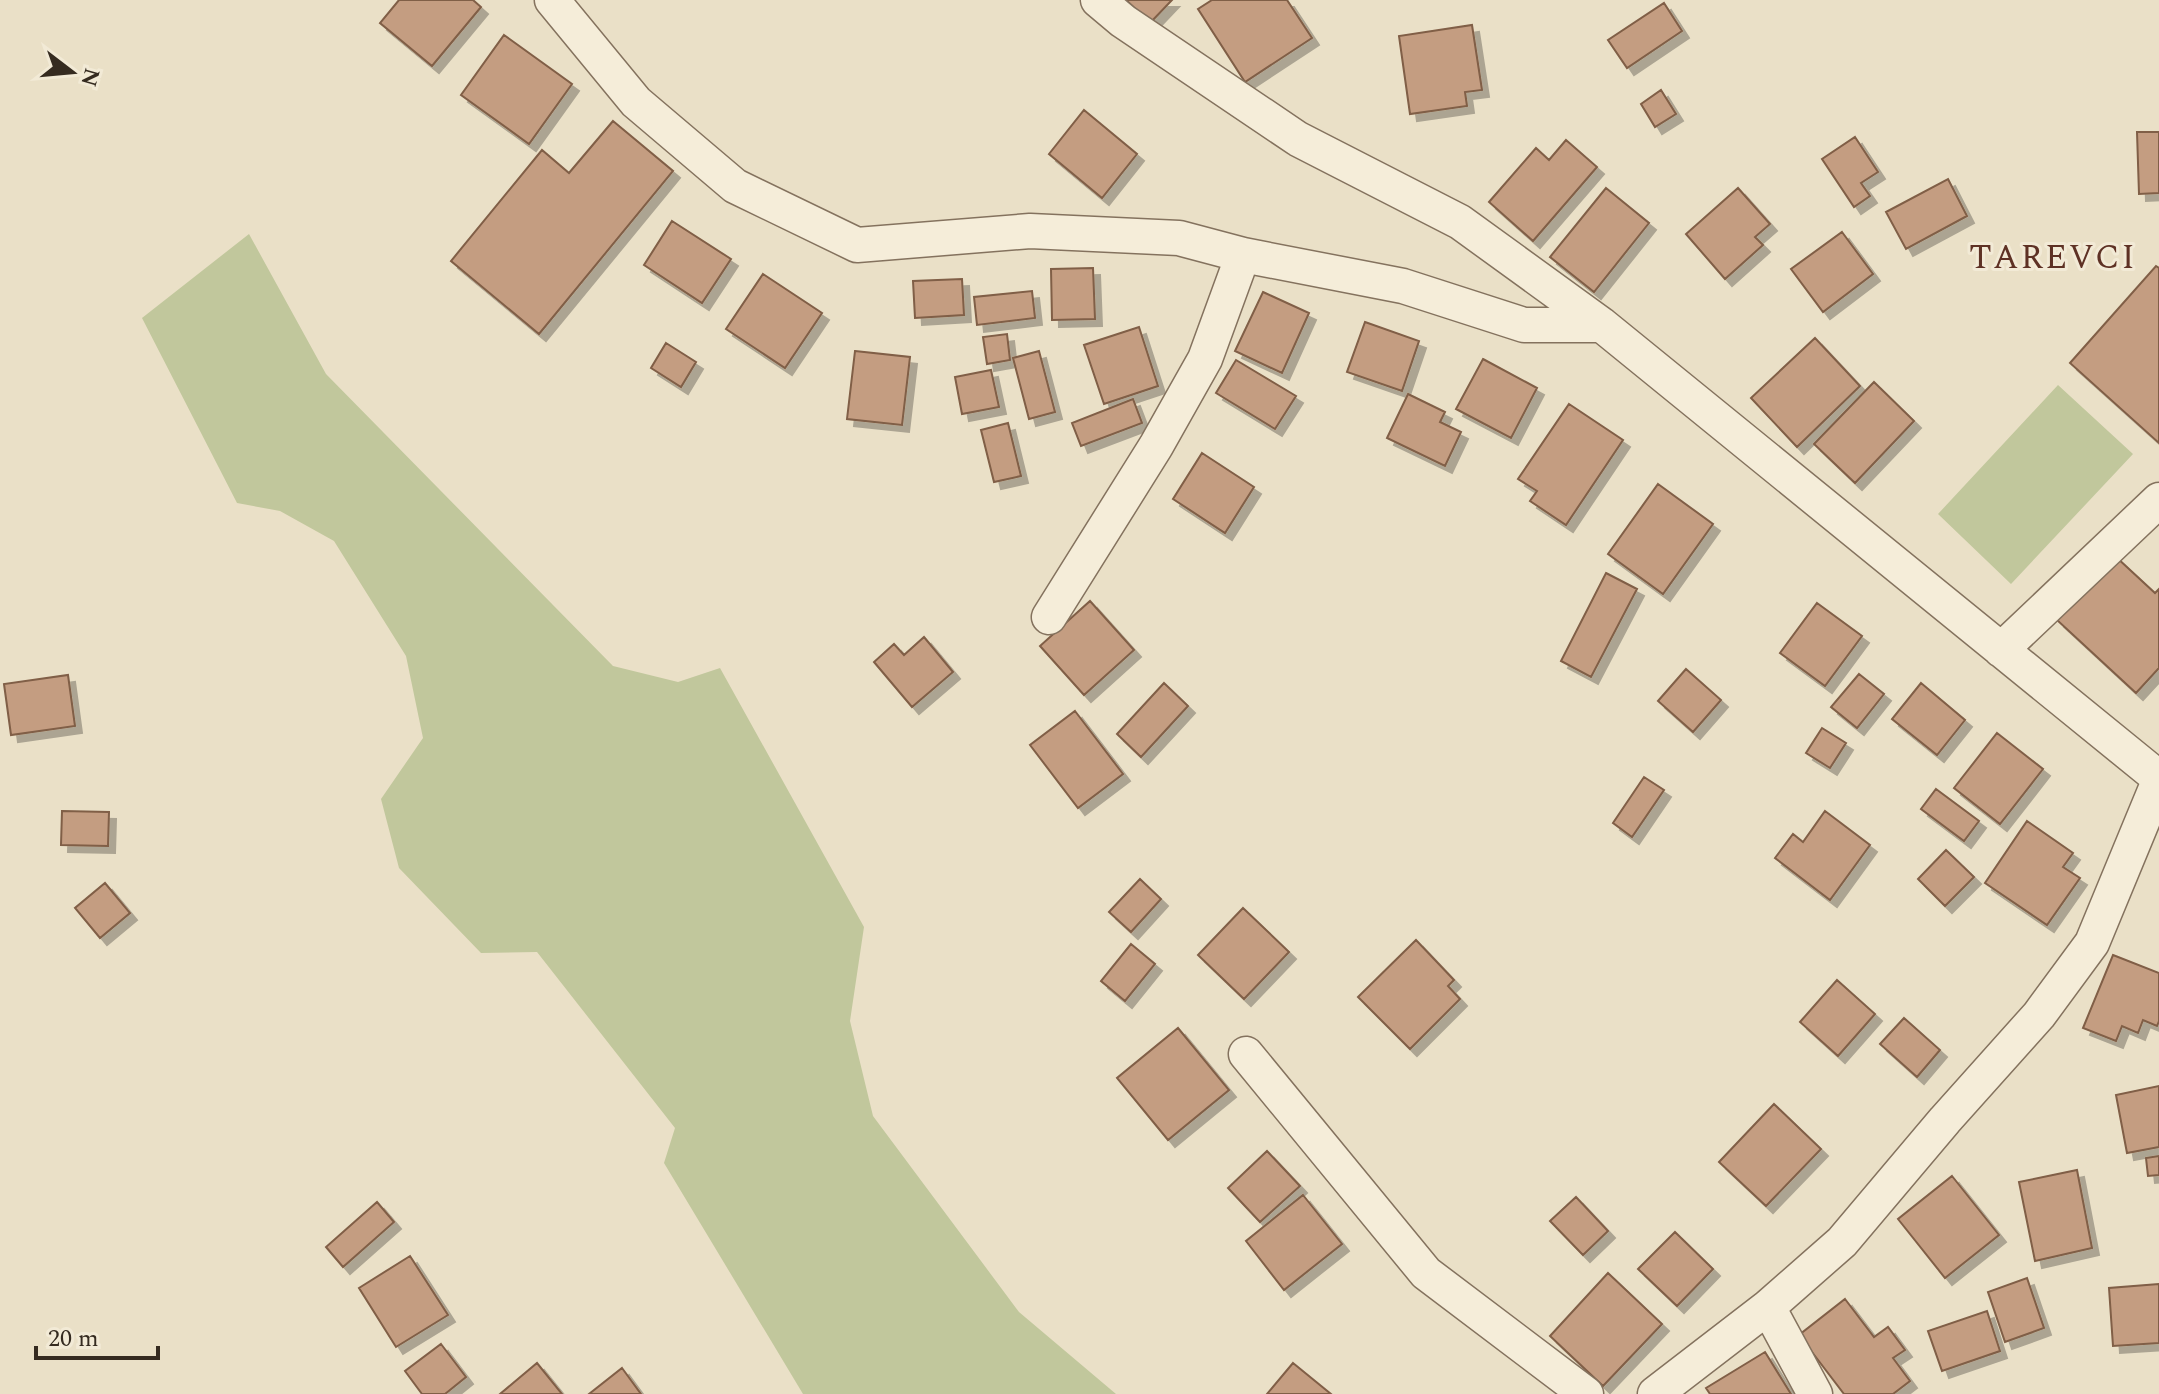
<svg xmlns="http://www.w3.org/2000/svg" width="2159" height="1394" font-family="Spectral,serif">
	<style>
		.green { fill: #c1c79c }
		.building { fill: #c49d81; stroke: #805e46; stroke-width: 2; filter: url(#shadow) }
		.lines { fill: none; stroke-linecap: round; stroke-linejoin: round }
		.minor-casing { stroke: #84725e; stroke-width: 37 }
		.minor { stroke: #f5edd9; stroke-width: 34 }
		.labels { text-anchor: middle; stroke-width: 6; stroke-linejoin: round; paint-order: stroke }
		.quarter-label { font-size: 34px; letter-spacing: 2px; fill: #5e3124; stroke: #f2ead6 }
	</style>
	<defs>
		<filter id="shadow"><feDropShadow dx="7" dy="7" stdDeviation="0" flood-color="#0004"/></filter>
	</defs>
	<rect width="100%" height="100%" fill="#eae0c7"/>
	<path class="green" d="M249,234L326,374L613,666L678,682L720,668L864,927L850,1021L873,1116L1019,1312L1116,1394H803L664,1163L675,1128L537,952L481,953L399,868L381,799L423,738L406,656L334,541L280,511L237,503L142,318Z
		M2058,385L2133,454L2011,584L1938,514Z"/>
	<path class="building" d="M399,0H473L481,7L432,66L380,23Z
		M1126,0H1172L1150,23Z
		M1212,0H1287L1312,38L1245,82L1198,9Z
		M1664,3L1682,31L1627,68L1608,40Z
		M1472,25L1482,90L1465,92L1467,106L1410,114L1399,36Z
		M504,35L572,84L529,144L461,95Z
		M1661,90L1676,114L1655,127L1641,104Z
		M1084,110L1137,154L1102,198L1049,154Z
		M613,121L673,171L539,334L451,261L542,150L569,173Z
		M2137,132H2159V193L2139,194Z
		M1855,137L1878,172L1861,183L1870,196L1854,207L1822,159Z
		M1566,140L1597,167L1533,241L1489,202L1536,148L1549,160Z
		M1948,179L1967,216L1906,249L1886,212Z
		M1606,188L1649,223L1594,292L1550,257Z
		M1738,188L1770,224L1755,237L1763,245L1725,279L1686,234Z
		M672,221L731,259L702,303L644,265Z
		M1842,232L1873,274L1823,312L1791,269Z
		M2156,266L2159,268V443L2070,363Z
		M1093,268L1095,319L1052,320L1051,269Z
		M763,274L822,313L785,368L726,329Z
		M962,279L964,315L915,318L913,281Z
		M1032,291L1035,318L977,325L974,297Z
		M1263,292L1309,313L1282,373L1235,351Z
		M1365,322L1419,341L1402,391L1347,372Z
		M1139,327L1158,386L1104,404L1084,345Z
		M1007,334L1010,360L987,364L983,337Z
		M1815,338L1860,386L1797,447L1751,398Z
		M666,343L696,362L681,387L651,368Z
		M855,351L910,357L902,425L847,419Z
		M1039,351L1055,412L1029,419L1013,358Z
		M1483,359L1537,388L1511,438L1456,409Z
		M1236,360L1296,396L1275,429L1216,393Z
		M991,370L999,407L962,414L955,377Z
		M1874,382L1914,421L1855,483L1814,444Z
		M1408,394L1445,412L1440,422L1461,432L1445,466L1387,438Z
		M1133,399L1142,423L1081,446L1072,423Z
		M1569,404L1623,440L1566,525L1530,501L1537,491L1518,479Z
		M1008,423L1021,476L994,482L981,430Z
		M1202,453L1254,487L1225,533L1173,499Z
		M1658,484L1713,524L1663,594L1608,554Z
		M2115,556L2155,593L2159,589V668L2136,693L2057,620Z
		M1606,573L1637,589L1591,677L1561,661Z
		M1090,601L1134,650L1084,695L1040,646Z
		M1817,603L1862,636L1825,686L1780,653Z
		M924,637L953,672L912,707L874,662L894,644L904,655Z
		M1686,669L1721,700L1693,732L1658,701Z
		M1859,674L1884,694L1857,728L1831,707Z
		M68,675L75,726L11,735L4,684Z
		M1164,683L1188,706L1141,757L1117,734Z
		M1921,683L1965,720L1937,755L1892,719Z
		M1075,711L1123,774L1078,808L1030,745Z
		M1822,728L1846,743L1830,768L1806,753Z
		M1997,733L2043,769L2000,824L1954,788Z
		M1644,777L1664,790L1632,837L1613,823Z
		M1936,789L1979,821L1964,841L1921,809Z
		M62,811L109,812L108,846L61,845Z
		M1825,811L1870,845L1830,900L1775,858L1793,834L1803,842Z
		M2027,821L2073,853L2063,867L2080,878L2047,925L1985,883Z
		M1946,850L1974,877L1945,906L1918,879Z
		M1140,879L1161,899L1131,932L1109,912Z
		M105,883L130,913L100,938L75,908Z
		M1243,908L1289,952L1244,999L1198,955Z
		M1416,940L1454,980L1448,986L1460,999L1410,1049L1358,997Z
		M1131,944L1155,964L1125,1001L1101,981Z
		M2113,955L2159,973V1021L2157,1026L2143,1020L2138,1033L2122,1026L2116,1041L2083,1028Z
		M1837,980L1875,1014L1838,1056L1800,1022Z
		M1904,1018L1940,1050L1917,1077L1880,1044Z
		M1178,1028L1229,1090L1168,1140L1117,1078Z
		M2159,1086V1147L2127,1153L2116,1095Z
		M1774,1104L1821,1149L1766,1206L1719,1162Z
		M1267,1151L1300,1186L1260,1222L1228,1188Z
		M2159,1156V1175L2148,1176L2146,1158Z
		M2077,1170L2092,1248L2035,1261L2019,1182Z
		M1952,1176L1999,1235L1945,1278L1898,1219Z
		M1303,1195L1342,1244L1284,1290L1246,1241Z
		M1576,1197L1608,1231L1583,1255L1550,1221Z
		M377,1202L394,1222L343,1267L326,1247Z
		M1675,1232L1713,1269L1677,1306L1638,1269Z
		M410,1256L448,1315L396,1347L359,1288Z
		M1608,1273L1662,1324L1603,1386L1550,1336Z
		M2027,1278L2044,1328L2005,1342L1988,1292Z
		M2159,1284V1343L2113,1346L2109,1288Z
		M1845,1299L1874,1337L1888,1327L1905,1350L1893,1358L1910,1381L1893,1394H1844L1799,1335Z
		M1987,1311L2000,1351L1942,1371L1928,1331Z
		M441,1344L466,1377L445,1394H422L405,1371Z
		M1765,1352L1791,1394H1710L1706,1388Z
		M537,1363L562,1394H500Z
		M1293,1363L1331,1394H1267Z
		M622,1368L641,1394H589Z"/>
	<g class="lines">
		<defs>
			<path id="minor" d="M552,0L636,102L735,186L857,245L1030,231L1179,238L1243,255L1403,286L1524,325H1602
				M1098,0L1123,21L1298,139L1460,222L1602,325L2159,778
				M1049,617L1156,446L1205,359L1243,255
				M2001,650L2159,500
				M1246,1054L1426,1273L1586,1394
				M1768,1307L1815,1394
				M1655,1394L1768,1307L1842,1242L1945,1120L2039,1015L2092,943L2159,781"/>
		</defs>
		<use href="#minor" class="minor-casing"/>
		<use href="#minor" class="minor"/>
	</g>
	<g class="labels">
		<g class="quarter-label">
			<text x="2053" y="268">TAREVCI</text>
		</g>
	</g>
	<g transform="translate(72 72) rotate(106)" stroke="#f2ead6" stroke-width="6" paint-order="stroke">
	<path d="M0-6L14 30L0 20L-14 30Z" fill="#352b20"/>
	<text y="-12" font-size="22" font-weight="bold" text-anchor="middle" fill="#352b20">N</text>
	</g>
	<path d="M36 1346v12h122v-12" fill="none" stroke="#352b20" stroke-width="4"/>
	<text x="48" y="1346" font-size="24" fill="#352b20" stroke="#f2ead6" stroke-width="6" paint-order="stroke">20 m</text>
</svg>
